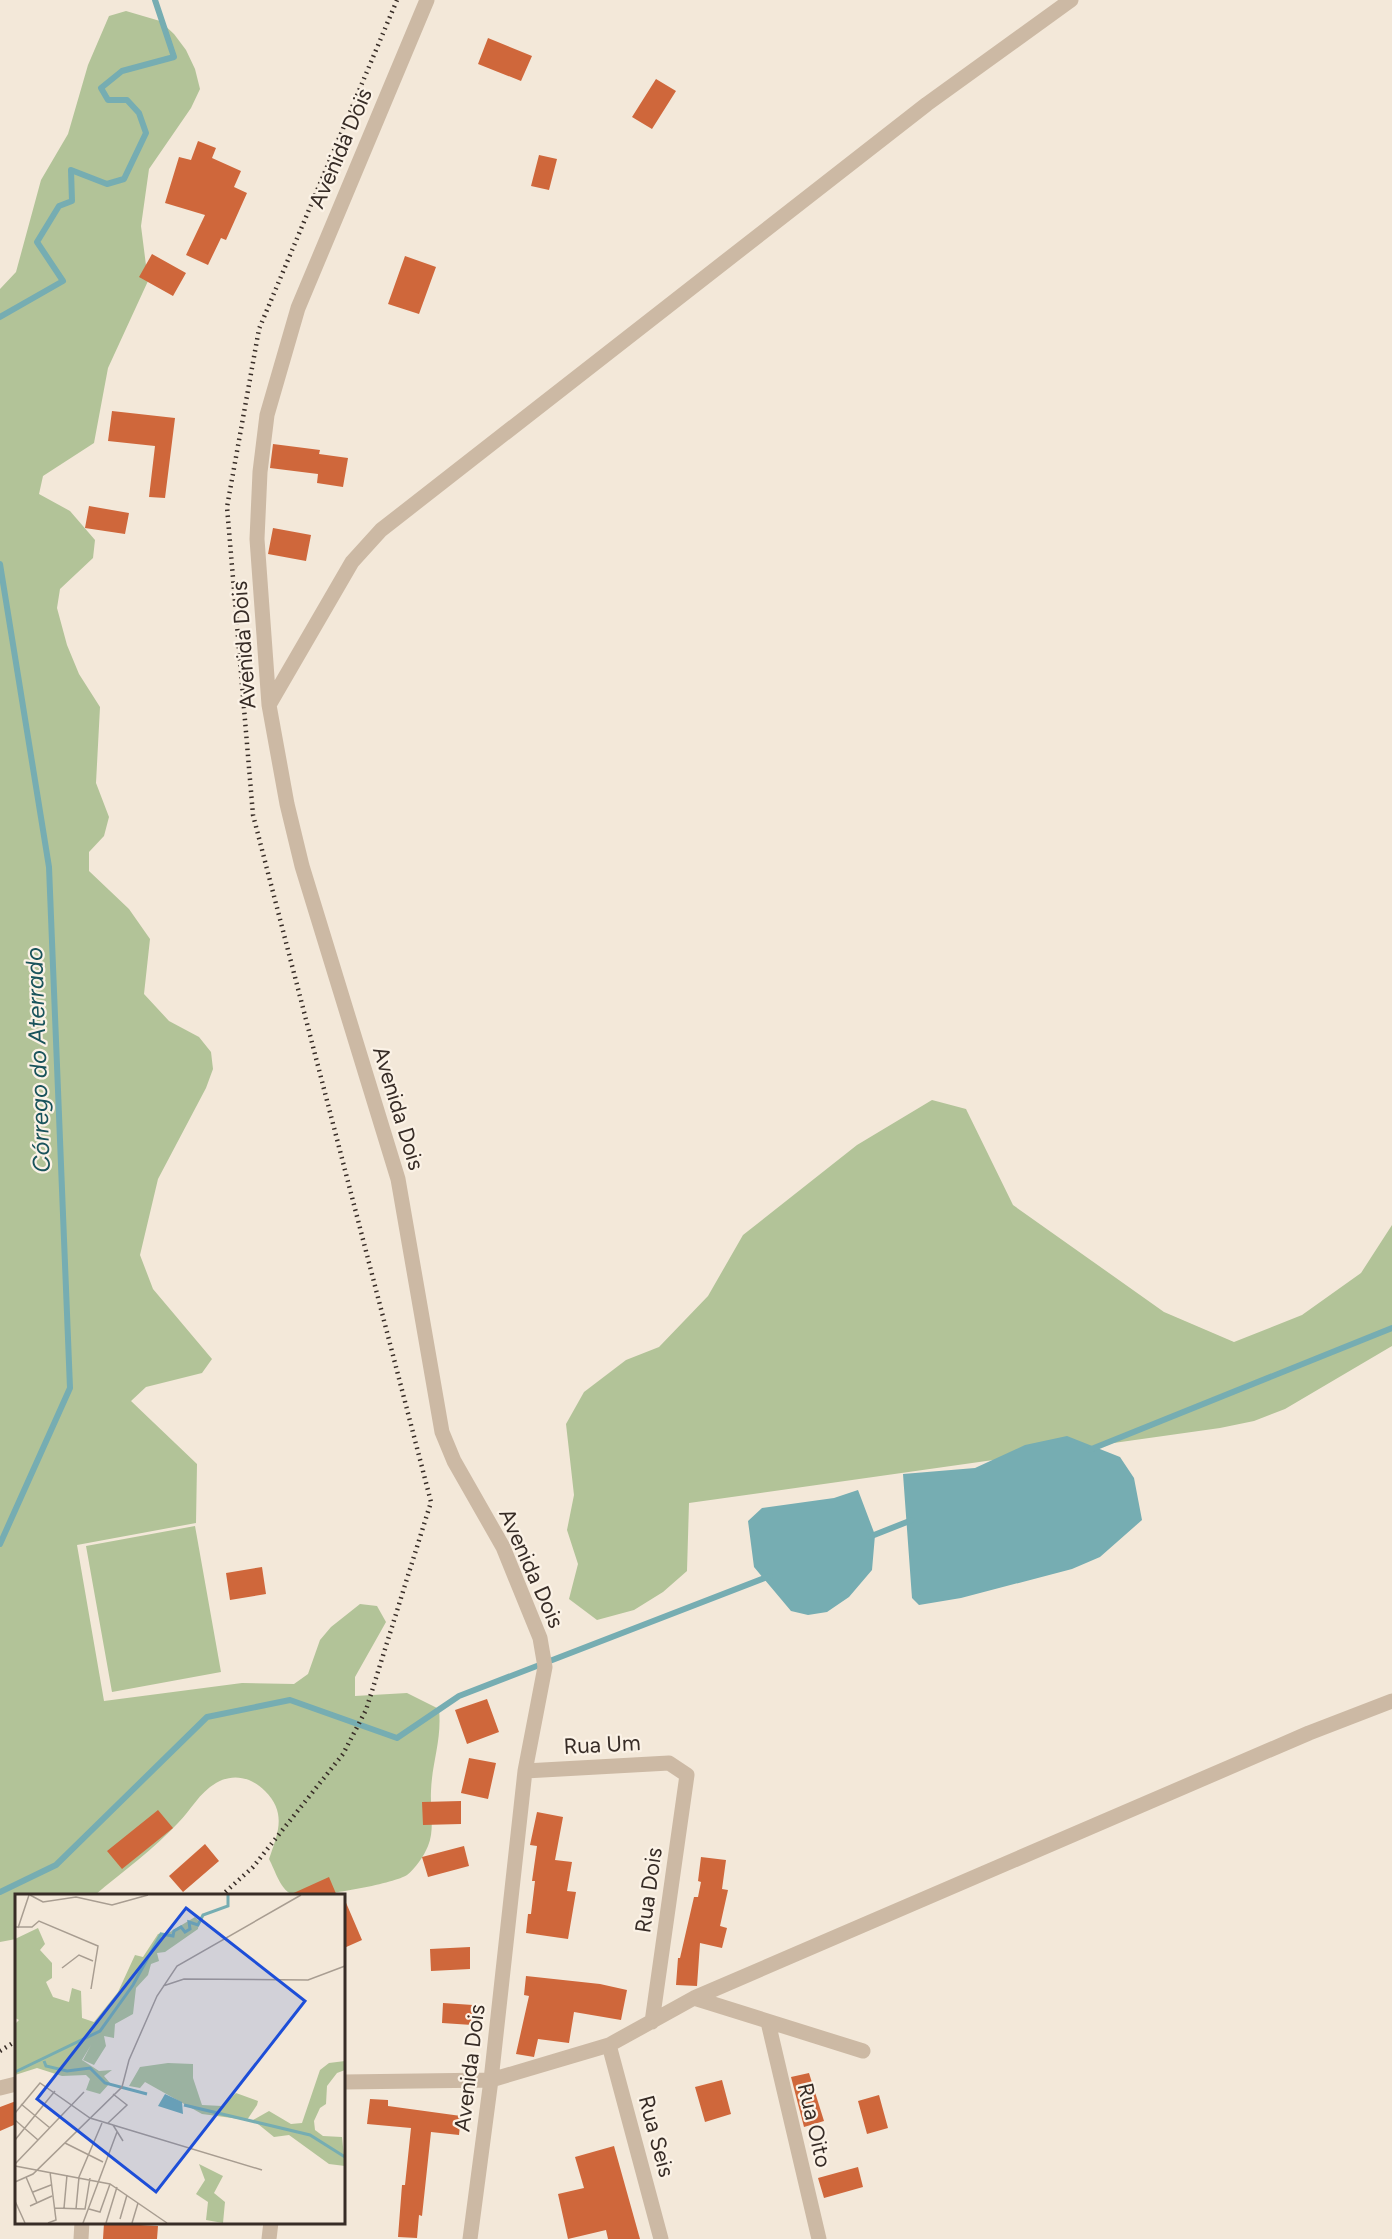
<svg xmlns="http://www.w3.org/2000/svg" width="1392" height="2239" font-family="Figtree,sans-serif">
	<style>
		.green { fill: #b2c398 }
		.water { fill: #76adb2 }
		.lines { fill: none; stroke-linecap: round; stroke-linejoin: round }
		.stream { stroke: #76adb2; stroke-width: 6 }
		.building { fill: #cf673b }
		.minor { stroke: #ccb9a4; stroke-width: 15 }
		.rail { stroke: #372c26; stroke-width: 4.5; stroke-dasharray: 1.5 4.5; stroke-linecap: butt }
		.labels { text-anchor: middle; stroke-width: 4.5; stroke-linejoin: round; paint-order: stroke }
		.street-label { font-size: 22px; fill: #372c26; stroke: #fbf2e6 }
		.water-label { font-size: 24px; font-style: italic; fill: #19535b; stroke: #fbf2e6 }
		.inset-river { fill: none; stroke: #76adb2; stroke-width: 3 }
		.inset-road { fill: none; stroke: #a89d91; stroke-width: 1.5 }
		.view { fill: #1d4ed8; fill-opacity: 0.15; stroke: #1d4ed8; stroke-width: 3 }
		.inset-edge { fill: none; stroke: #372c26; stroke-width: 3 }
	</style>
	<rect width="100%" height="100%" fill="#f3e8d9"/>
	<path class="green" d="M126,11L160,21L174,34L186,50L195,69L200,89L191,108L149,169L141,226L148,281L108,368L94,443L43,476L39,494L70,511L95,540L93,558L60,589L57,608L67,645L79,674L100,707L96,783L109,817L104,836L89,852V871L129,909L150,939L144,994L169,1021L199,1037L211,1052L213,1069L206,1088L158,1179L140,1255L153,1289L212,1359L202,1373L146,1387L131,1401L197,1464L196,1523L77,1545L104,1701L242,1683L294,1684L308,1674L320,1640L331,1627L360,1604L377,1606L386,1622L355,1677V1696L407,1693L439,1709C442,1740 432,1762 431,1791C430,1809 435,1829 428,1846C424,1856 415,1869 407,1875C394,1884 310,1899 294,1895C281,1892 275,1870 269,1859C278,1833 287,1813 265,1791C251,1777 233,1773 216,1783C199,1793 191,1810 178,1823C154,1849 122,1872 95,1895L16,1896V1939L0,1942V289L16,272L41,180L68,134L88,65L109,16Z
		M932,1100L966,1109L1013,1205L1164,1312L1234,1342L1302,1315L1361,1273L1392,1225V1346L1285,1409L1254,1421L1220,1428L689,1503L687,1571L663,1592L634,1610L597,1620L569,1599L578,1564L567,1530L574,1495L566,1424L584,1392L626,1360L659,1347L708,1296L743,1235L857,1145Z
		M195,1526L221,1672L112,1692L86,1546Z"/>
	<path class="water" d="M1067,1436L1120,1457L1134,1478L1142,1520L1100,1557L1072,1569L961,1598L919,1605L912,1598L903,1474L975,1468L1025,1445Z
		M858,1490L875,1535L872,1570L849,1597L827,1612L808,1615L791,1611L754,1567L748,1521L762,1508L834,1498Z"/>
	<g class="lines">
		<path class="stream" d="M0,317L63,281L37,242L59,206L72,201L71,170L107,184L124,179L146,133L139,113L127,100H108L101,88L122,71L174,57L155,0
			M0,564L49,867L70,1388L0,1544
			M1089,1450L1392,1328
			M869,1537L912,1520
			M0,1892L56,1865L207,1717L290,1700L397,1738L459,1696L770,1576"/>
	</g>
	<path class="building" d="M488,38L532,56L521,81L478,64Z
		M656,79L676,91L652,129L632,117Z
		M198,141L216,148L212,158L241,171L234,187L247,193L226,240L221,238L208,265L186,255L205,215L165,203L179,157L191,160Z
		M539,155L557,159L549,190L531,186Z
		M152,254L186,273L173,296L139,277Z
		M405,256L436,267L419,314L388,304Z
		M112,411L175,418L165,498L149,497L155,446L108,441Z
		M273,444L320,450L319,454L348,458L343,487L317,483L318,474L270,468Z
		M89,506L129,513L125,534L85,528Z
		M273,528L311,535L306,561L268,554Z
		M262,1567L266,1594L230,1600L226,1573Z
		M487,1699L499,1732L467,1744L455,1710Z
		M469,1758L496,1763L488,1799L461,1793Z
		M461,1801V1824L423,1825L422,1802Z
		M158,1810L173,1828L122,1869L107,1851Z
		M537,1812L563,1817L555,1860L572,1862L567,1891L576,1892L568,1939L526,1933L528,1914H531L535,1881H532L537,1846L530,1845Z
		M205,1844L219,1861L183,1892L169,1876Z
		M464,1846L469,1866L428,1877L422,1857Z
		M701,1857L726,1860L722,1889L728,1890L720,1926L727,1928L722,1948L700,1943L697,1986L676,1985L678,1958H680L694,1897H698L701,1882L698,1881Z
		M329,1877L337,1896H287Z
		M344,1898L362,1940L344,1948Z
		M470,1947V1969L431,1971L430,1949Z
		M526,1976L600,1984L627,1990L621,2020L574,2012L569,2043L538,2039L534,2057L516,2054L529,1996L524,1995Z
		M443,2003L473,2005L472,2025L442,2023Z
		M809,2073L824,2121L804,2127L791,2077Z
		M722,2080L731,2114L705,2122L695,2087Z
		M879,2095L888,2128L867,2134L858,2101Z
		M370,2099L388,2100V2106L461,2116L459,2135L431,2132L422,2216L419,2215L417,2238L398,2237L402,2185H405L411,2128L367,2124Z
		M16,2101V2124L0,2131V2107Z
		M614,2146L640,2239H608L606,2230L568,2239L558,2194L584,2188L575,2157Z
		M858,2167L863,2187L824,2198L818,2178Z
		M104,2223L158,2226L157,2239H103Z"/>
	<g class="lines">
		<path class="minor" d="M427,0L298,308L267,415L260,472L257,539L269,705L287,804L302,866L398,1179L442,1432L454,1461L503,1547L540,1638L545,1667L525,1771L491,2080L470,2239
			M269,705L352,562L381,530L927,104L1071,0
			M525,1771L669,1763L687,1775L652,2022
			M694,1998L1309,1733L1392,1701
			M768,2022L819,2239
			M609,2045L661,2239
			M344,2082L491,2080L609,2045L694,1998L863,2051
			M0,2088L16,2084
			M81,2239L82,2222
			M269,2239L271,2222"/>
		<path class="rail" d="M221,1896L253,1867L343,1754L366,1710L431,1502L253,815L227,507L259,329L397,0
			M0,2051L16,2041"/>
	</g>
	<g class="labels">
		<g class="street-label">
			<text transform="translate(340 148) rotate(-67)" y="8">Avenida Dois</text>
			<text transform="translate(243 645) rotate(-94)" y="8">Avenida Dois</text>
			<text transform="translate(399 1108) rotate(73)" y="8">Avenida Dois</text>
			<text transform="translate(532 1568) rotate(66)" y="8">Avenida Dois</text>
			<text transform="translate(602 1744) rotate(-3)" y="8">Rua Um</text>
			<text transform="translate(648 1890) rotate(-82)" y="8">Rua Dois</text>
			<text transform="translate(469 2068) rotate(-83)" y="8">Avenida Dois</text>
			<text transform="translate(815 2125) rotate(77)" y="8">Rua Oito</text>
			<text transform="translate(657 2136) rotate(75)" y="8">Rua Seis</text>
		</g>
		<g class="water-label">
			<text transform="translate(38 1060) rotate(-92)" y="8">Córrego do Aterrado</text>
		</g>
	</g>
	<g transform="translate(15 1894)">
		<rect width="330" height="330" fill="#f3e8d9"/>
		<path d="M180,23L184,27L183,35L150,58L142,59L144,67L136,70L133,81L121,94L118,120L100,130L99,144L89,142L91,152L79,171L68,166L76,151L67,166L84,177L97,176L89,182L95,189L85,200L71,196L75,185L71,181L47,182L22,174L0,181V130L4,126L0,124V45L23,34L30,50L25,56L37,69V84L31,88L38,103L54,108L57,94L66,97L67,124L79,128L103,98L120,61L128,63L143,40L155,38ZM330,167V176L322,179L312,192L311,210L305,214L299,227L300,236L308,242L327,243L330,272L314,270L274,241L259,243L238,226L254,217L276,230L287,229L305,176L314,169ZM153,169L178,170V184L187,211L207,212L221,199L243,207L242,211L232,226L187,220L130,188L125,194L114,192L125,173ZM184,270L208,282L199,299L210,308L208,329L191,326L193,308L181,300L190,286Z" fill="#b2c398"/>
		<path d="M150,200L167,208L168,220L143,212Z" fill="#76adb2"/>
		<path class="inset-river" d="M29,167L31,172L52,177L75,174L90,189L132,200M0,178L85,137L118,91L146,40L158,42L159,37L166,33L170,38L175,35L174,28L183,31L188,21L213,12V1M169,211L295,241L330,263"/>
		<path class="inset-road" d="M15,1L28,8L61,3L97,11L133,1M0,33H17L24,27L83,52L76,95M3,34L14,1M47,74L64,61L78,67M148,92L169,85L293,86L330,72M6,210L35,234M0,219L25,189L75,224L98,231L108,247M0,226L23,246M93,229L112,211L98,200M98,231L247,276M0,246L40,197M50,249L88,268M0,270L69,198M0,272L95,290L152,329M11,283L22,309M0,288L18,280L107,193L114,166L142,102L162,72L286,1M18,298L36,291M0,307L10,329M15,312L37,302M39,314L70,315L75,284M49,314L52,281M61,315L64,283L87,229M74,315L85,318L95,290M105,325L112,301M33,329L41,326L35,278M68,329L102,238M91,329L102,293M117,329L123,309"/>
		<path class="view" d="M171,14L290,107L141,298L22,205Z"/>
		<rect width="330" height="330" class="inset-edge"/>
	</g>
</svg>
